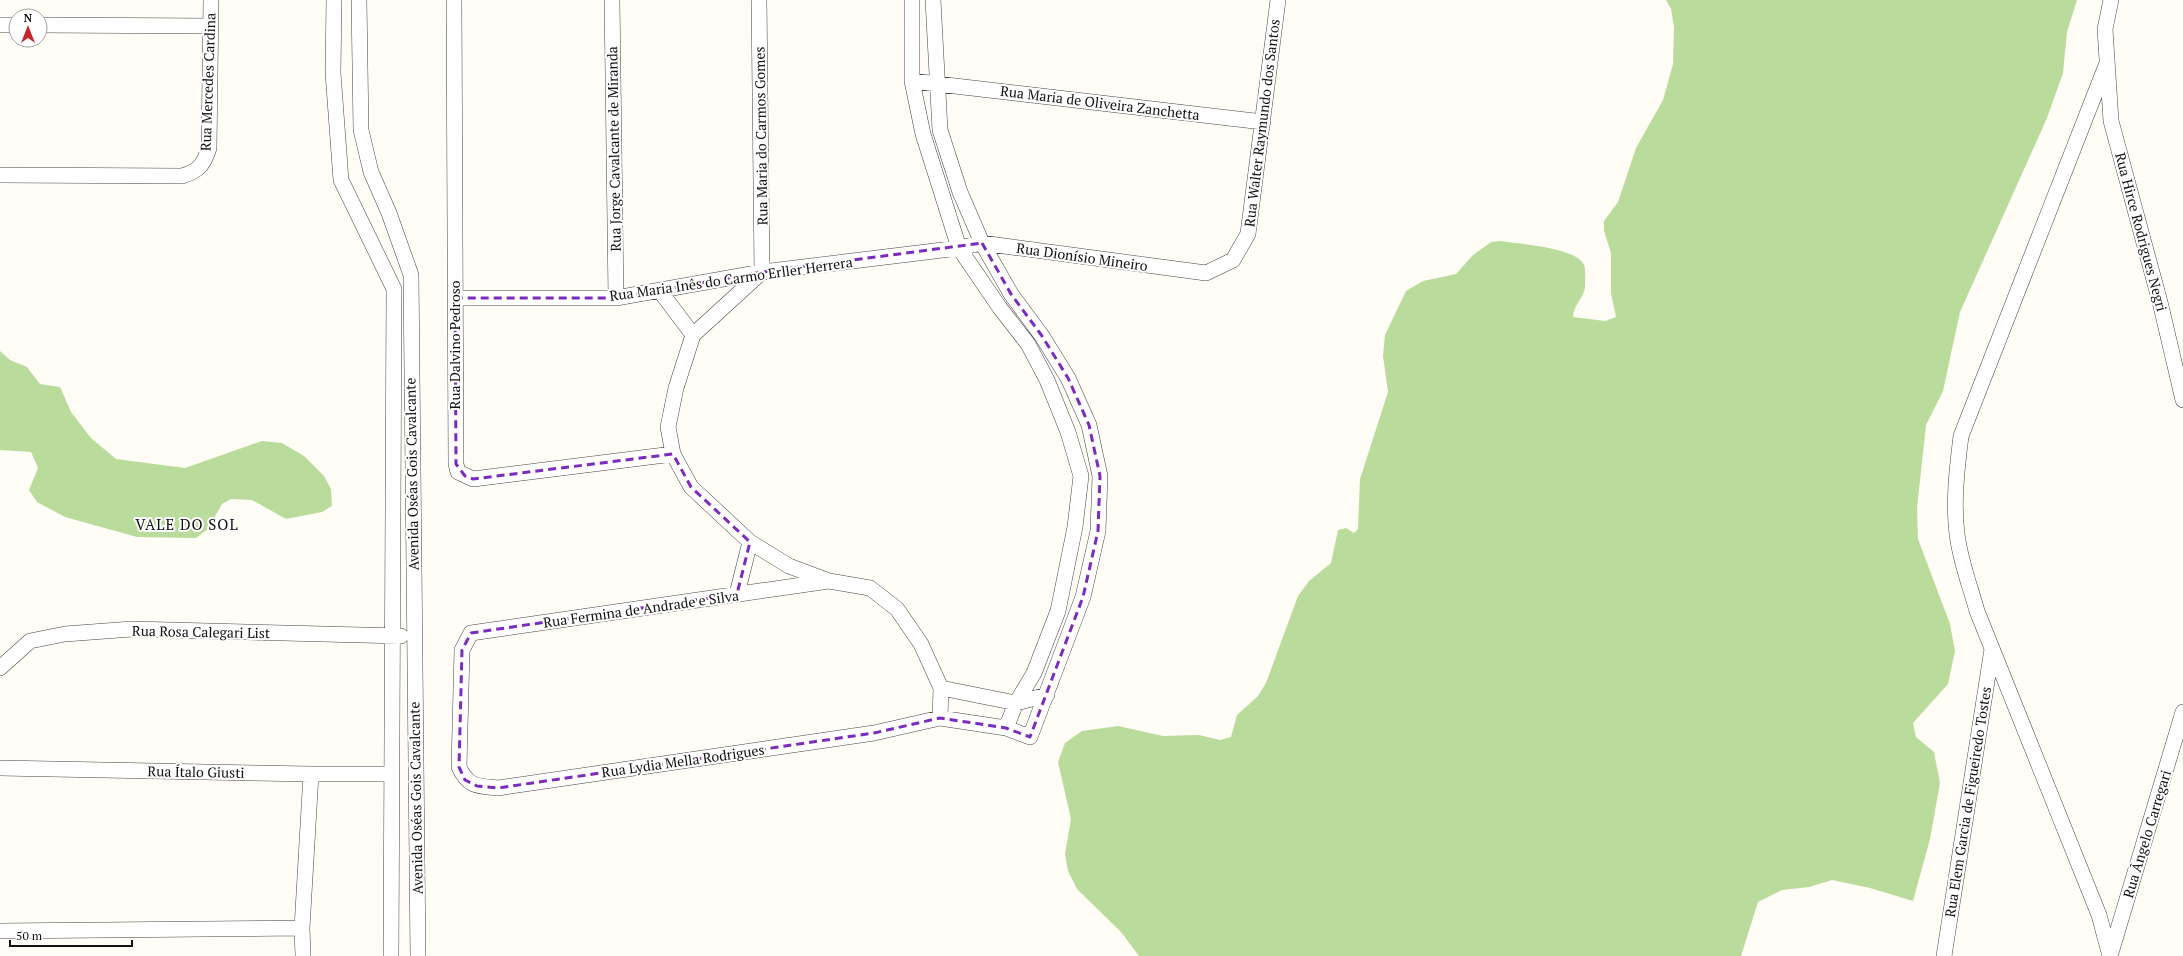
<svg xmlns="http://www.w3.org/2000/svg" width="2183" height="956" font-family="'PT Serif',serif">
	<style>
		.forest { fill: #b9dc9c }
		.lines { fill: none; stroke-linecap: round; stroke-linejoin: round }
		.street-casing { stroke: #444; stroke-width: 16 }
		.street { stroke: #fff; stroke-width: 15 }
		.marked { fill: none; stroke: #7b2cbf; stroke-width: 3; stroke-dasharray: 8 5; stroke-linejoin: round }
		.labels { text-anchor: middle; stroke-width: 4; stroke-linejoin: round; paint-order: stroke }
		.street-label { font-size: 14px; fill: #111; stroke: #fff }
		.neighbourhood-label { font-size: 15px; letter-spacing: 1px; fill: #111; stroke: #fff }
	</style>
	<rect width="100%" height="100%" fill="#fffdf5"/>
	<path class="forest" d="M1666,0H2077L2067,32L2063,73L2047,118L1960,312L1943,391L1926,425L1917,508L1918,539L1950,624L1955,651L1948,684L1913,723L1916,737L1934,752L1940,783L1930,839L1913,901L1870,888L1832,880L1809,887L1782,890L1758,902L1741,956H1139L1121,932L1077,889L1068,871L1065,854L1071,819L1058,762L1065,743L1082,731L1118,726L1163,736L1199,735L1220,740L1231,737L1237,715L1258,696L1266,683L1298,596L1309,581L1331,563L1338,530L1346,528L1354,533L1358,529L1360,479L1388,392L1383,356L1385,335L1406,291L1423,281L1456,274L1473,255L1491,242L1500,241C1518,244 1576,247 1584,265C1586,270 1585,280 1585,286C1585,297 1573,305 1573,317L1605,321L1616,317L1611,293V253L1604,231V221L1618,202L1636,148L1663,100L1673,64L1674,27L1671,9Z
		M0,351L10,360L27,367L40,384L60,387L71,412L91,438L116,459L185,468L262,441L282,443L304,456L324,476L331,489L332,506L322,512L286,519L252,500L231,499L222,504L208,529L196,538L137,537L65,517L37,502L29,490L38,468L31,452L0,450Z"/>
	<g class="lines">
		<defs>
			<path id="street" d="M334,0L333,73L341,180L394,289L391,956
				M359,0L361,130L371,172L389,213L411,275L418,956
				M454,0L456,464L458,472L473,479L673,454
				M612,0L616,298
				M759,0L762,272L693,335L676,388L668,427L673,454L691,487L750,542L789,566L829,581L870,588L897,609L921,644L941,688L940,718
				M912,0V81L923,134L959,248L1000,308L1028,344L1047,380L1068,432L1081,476L1075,527L1058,611L1034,673L1016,703L1006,728
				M2111,0L2105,29L2111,121L2160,302L2183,400
				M0,25H16
				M40,25L211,26
				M2107,63L1961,436C1957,468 1953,502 1957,534C1960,560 1970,586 1977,611L2099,915L2110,956
				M912,81L1263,122
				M0,175L182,176C199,171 204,164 209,148L211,0
				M660,291L693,335
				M455,298H616L762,272L959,248L982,243L1206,273L1233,260L1248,234L1278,0
				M829,581L471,633L462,650L459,767C468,787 477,786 498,788L874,733L940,718L1006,728L1030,737L1083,597L1098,531L1100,476L1089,425L1068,378L1042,336L1011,294L982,243L960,192L940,130L933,0
				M737,594L750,542
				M0,668L30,641L65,634L132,629L401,636
				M941,688L1016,703L1047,695
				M0,768L311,774H391
				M0,931L302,928
				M303,956L302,928L311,774
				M1944,956L1992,649
				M2110,956L2183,712"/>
		</defs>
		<use href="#street" class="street-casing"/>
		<use href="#street" class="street"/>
	</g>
	<path class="marked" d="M982,243L1011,294L1042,336L1068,378L1089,425L1100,476L1098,531L1083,597L1030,737L1006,728L940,718L874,733L498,788L477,786L465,780L459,767L462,650L471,633L737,594L750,542L691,487L673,454L473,479L465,476L456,464L455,298H616L762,272Z"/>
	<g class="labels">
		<g class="street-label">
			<text transform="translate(208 82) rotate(-88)" y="5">Rua Mercedes Cardina</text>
			<text transform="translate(1100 103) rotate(7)" y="5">Rua Maria de Oliveira Zanchetta</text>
			<text transform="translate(1262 123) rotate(-83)" y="5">Rua Walter Raymundo dos Santos</text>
			<text transform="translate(761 136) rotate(-91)" y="5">Rua Maria do Carmos Gomes</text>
			<text transform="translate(614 149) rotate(-91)" y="5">Rua Jorge Cavalcante de Miranda</text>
			<text transform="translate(2141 232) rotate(75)" y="5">Rua Hirce Rodrigues Negri</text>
			<text transform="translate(1082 257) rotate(8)" y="5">Rua Dionísio Mineiro</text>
			<text transform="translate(731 279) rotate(-8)" y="5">Rua Maria Inês do Carmo Erller Herrera</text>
			<text transform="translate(455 345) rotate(-90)" y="5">Rua Dalvino Pedroso</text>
			<text transform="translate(412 474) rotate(-91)" y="5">Avenida Oséas Gois Cavalcante</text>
			<text transform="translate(641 609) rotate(-8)" y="5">Rua Fermina de Andrade e Silva</text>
			<text transform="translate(201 632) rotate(1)" y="5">Rua Rosa Calegari List</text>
			<text transform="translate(683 761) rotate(-8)" y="5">Rua Lydia Mella Rodrigues</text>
			<text transform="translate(196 772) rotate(1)" y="5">Rua Ítalo Giusti</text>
			<text transform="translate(416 798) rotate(-91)" y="5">Avenida Oséas Gois Cavalcante</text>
			<text transform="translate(1968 802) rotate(-81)" y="5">Rua Elem Garcia de Figueiredo Tostes</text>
			<text transform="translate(2147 834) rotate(-73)" y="5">Rua Ângelo Carregari</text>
		</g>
		<g class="neighbourhood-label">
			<text x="187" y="530">VALE DO SOL</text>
		</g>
	</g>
	<g transform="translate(28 28)"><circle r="19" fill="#ffffff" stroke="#a0a0a0"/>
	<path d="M0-3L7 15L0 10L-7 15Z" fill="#c4262e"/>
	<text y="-6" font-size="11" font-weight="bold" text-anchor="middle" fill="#111111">N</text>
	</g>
	<path d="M10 940v6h122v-6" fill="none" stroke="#111111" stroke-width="2"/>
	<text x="16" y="940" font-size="12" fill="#111111" stroke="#ffffff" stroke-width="3" paint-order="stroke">50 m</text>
</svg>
